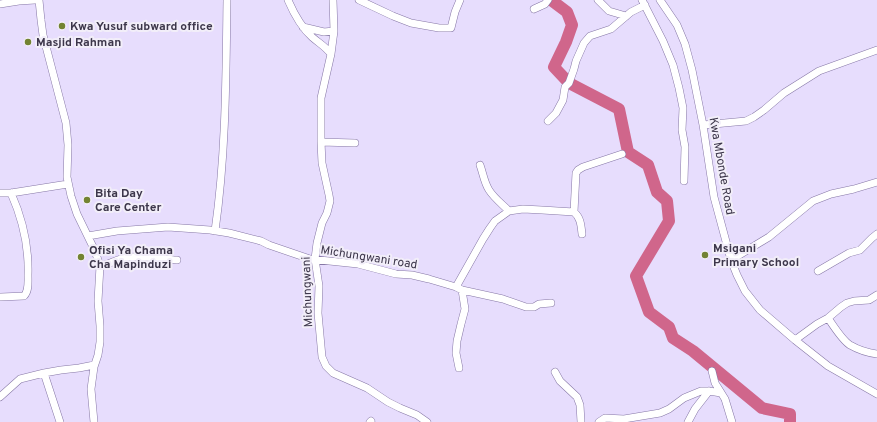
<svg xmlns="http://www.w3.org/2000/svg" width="877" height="422" font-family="Overpass,sans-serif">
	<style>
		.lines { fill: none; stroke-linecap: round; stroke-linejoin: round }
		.river { stroke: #d0668b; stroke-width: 12 }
		.minor-casing { stroke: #8677a6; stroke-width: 8 }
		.minor { stroke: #fff; stroke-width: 7 }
		.poi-dot { fill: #738332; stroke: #f2eef9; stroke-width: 1.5 }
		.labels { text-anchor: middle; stroke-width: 4; stroke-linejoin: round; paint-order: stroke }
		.poi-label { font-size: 12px; font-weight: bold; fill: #3c364a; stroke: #f2eef9; text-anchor: start }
		.street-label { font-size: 12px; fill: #3c364a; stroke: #f2eef9 }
	</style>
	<rect width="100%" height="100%" fill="#e7ddfd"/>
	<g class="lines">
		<path class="river" d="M551,0L567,12L572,25L566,42L554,67L569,83L619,109L628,152L648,165L657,192L667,201L669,221L636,276L649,312L669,327L673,338L693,351L762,408L790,414V422"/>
		<defs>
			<path id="minor" d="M39,0L41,20L43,35L66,123L68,145L67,177L71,196L77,214L95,251L100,266L98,301L100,326V342L98,355L94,367L91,389L94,422
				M288,0C294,14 301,27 312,37C320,44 325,46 331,54L321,98V142L322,163L329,195L330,201L327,213L322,223L317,243L315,259L319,286L318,313L322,357L326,366L333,373L367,388L388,402L400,408L417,415L427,422
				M359,0L393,16L411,23L439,28H451L455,12L460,0
				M598,0L609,11L626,16
				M642,0L663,41L673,65L679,88L683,108L682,130L685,147L684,181
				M660,0L677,25L685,44L692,70L703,125L714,197L731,260L737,275L745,291L760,310L795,340L828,366L877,394
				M0,4L19,1L35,0
				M534,9L545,4L548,0
				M303,27L324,32L334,31
				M331,54L334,31L333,0
				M548,121L556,113L563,100L565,87L569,83L574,69L576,61L584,43L590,36L611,29L631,12L645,5
				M703,125L746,121L754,117L764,110L784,93L819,71L877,50
				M321,142L355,143
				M480,165C483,173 484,182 489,190C494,198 502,204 509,211
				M0,193H11L68,184
				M574,212L576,173L578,170L583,167L622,154
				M215,231C226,154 226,77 227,0
				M88,236L117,231L168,227L210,230L229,233L261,241L269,245L310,259L358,264L396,274L412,275L429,279L456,287L462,290L503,299L526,307H534L539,304L551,303
				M731,260L769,237L813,201L831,194L854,189L877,182
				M100,266C110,264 119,258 130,257C145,256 162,259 177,260
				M818,271L849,253L860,250L872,238L877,234
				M456,287L483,239L490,228L495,221L509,211L523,209L542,210L574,212C581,218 581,226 582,234
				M1,297L24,296C29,291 28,282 28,275C29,245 23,220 11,193
				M828,318C833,325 842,340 850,345C857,349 869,353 877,354
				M795,340L817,324L828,318L841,307L847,303L854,301L869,300L877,295
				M459,368L456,353L457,341L461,324L465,309L462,290
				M712,371L715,383L725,399L732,422
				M555,372L560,381L577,397L580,405L581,422
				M44,373L60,422
				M0,397L20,379L44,373L61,370L79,368L94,365
				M370,422L371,421
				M599,422L605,418L624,419L660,413L669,409L684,398L701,391H709L721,393
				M688,422L695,409L709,391"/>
		</defs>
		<use href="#minor" class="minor-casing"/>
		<use href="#minor" class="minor"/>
	</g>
	<g class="poi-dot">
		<circle cx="62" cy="26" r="4"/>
		<circle cx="28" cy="42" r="4"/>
		<circle cx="87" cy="200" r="4"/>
		<circle cx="705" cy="255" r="4"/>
		<circle cx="81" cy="257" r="4"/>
	</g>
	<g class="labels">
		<g class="poi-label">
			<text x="70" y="30">Kwa Yusuf subward office</text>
			<text x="36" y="46">Masjid Rahman</text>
			<text x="95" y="197">Bita Day<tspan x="95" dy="14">Care Center</tspan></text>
			<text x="713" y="252">Msigani<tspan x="713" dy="14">Primary School</tspan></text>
			<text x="89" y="254">Ofisi Ya Chama<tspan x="89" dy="14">Cha Mapinduzi</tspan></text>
		</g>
		<g class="street-label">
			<text transform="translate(722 166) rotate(80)" y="4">Kwa Mbonde Road</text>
			<text transform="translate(369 257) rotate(9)" y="4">Michungwani road</text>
			<text transform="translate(307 292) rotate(-92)" y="4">Michungwani</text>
		</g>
	</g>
</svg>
